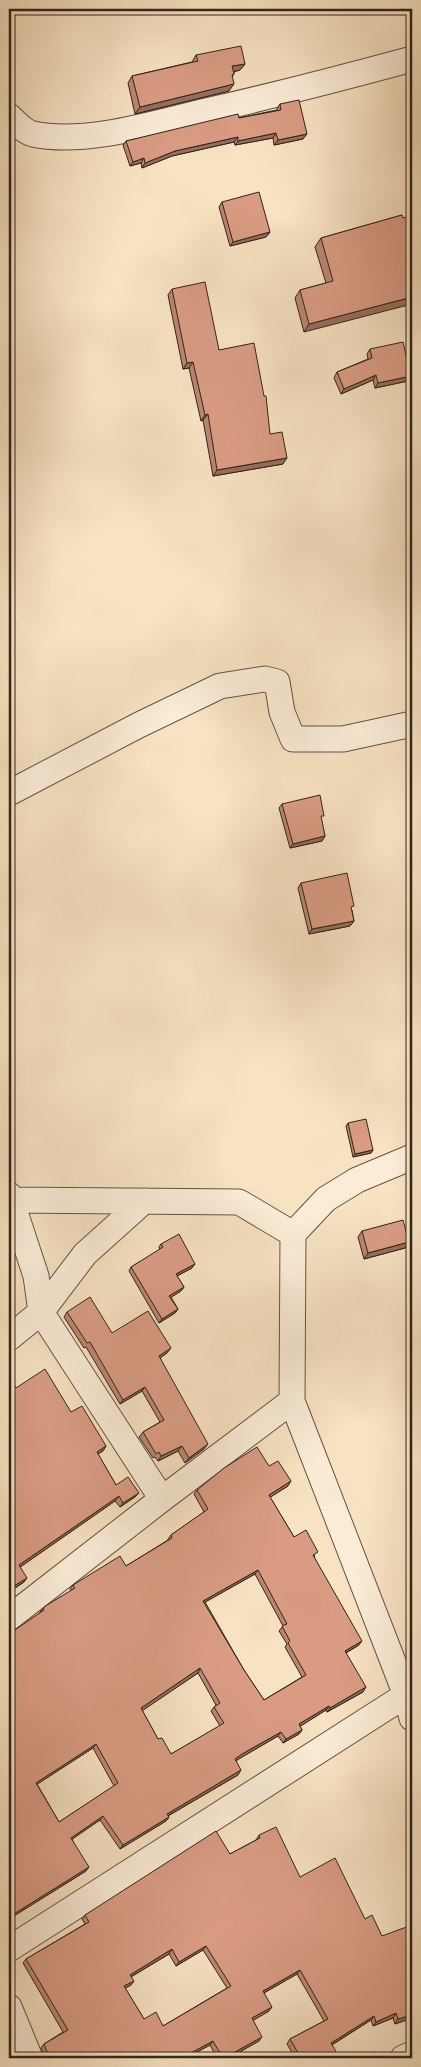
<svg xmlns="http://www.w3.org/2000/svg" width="421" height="2067" font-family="'IM FELL French Canon',serif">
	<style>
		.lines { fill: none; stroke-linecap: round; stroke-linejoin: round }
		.minor-casing { stroke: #635443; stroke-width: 27 }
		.minor { stroke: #faecd7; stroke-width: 25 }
		.wall { fill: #bb8671; stroke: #322419; fill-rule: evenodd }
		.shaded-wall { fill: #986d5c; stroke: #322419 }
		.building { fill: #d99c83; stroke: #322419; fill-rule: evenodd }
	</style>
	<rect width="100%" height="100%" fill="#f7e2c2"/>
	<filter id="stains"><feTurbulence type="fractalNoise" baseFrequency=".004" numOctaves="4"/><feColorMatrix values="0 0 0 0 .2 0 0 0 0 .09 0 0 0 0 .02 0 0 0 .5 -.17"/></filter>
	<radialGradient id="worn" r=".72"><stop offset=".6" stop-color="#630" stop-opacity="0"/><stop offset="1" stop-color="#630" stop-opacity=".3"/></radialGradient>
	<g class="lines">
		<defs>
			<path id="minor" d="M9,116C15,122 25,132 33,134C84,145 152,124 202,112C272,96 342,78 412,59
				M9,793L139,725L220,686L265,679L277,682L282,712L293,739H343L412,724
				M9,1195L11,1200L239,1202L293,1234L292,1401L406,1695L412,1718
				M11,1200L36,1276L41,1312L162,1499
				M293,1234L326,1199L357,1180L412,1157
				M9,1338L41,1312L85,1254L144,1201
				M9,1618L162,1499L292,1401
				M9,1949L406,1695
				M9,2007L30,2058
				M403,2058L412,2054"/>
		</defs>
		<use href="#minor" class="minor-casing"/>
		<use href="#minor" class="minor"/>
	</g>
	<path class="wall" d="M196,55L245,64L240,70L234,72V74L232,77L229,91L135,114L128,83L132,76L192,62Z
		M280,104L303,139L274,145L273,138L235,145L234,142L172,156L142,168L141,163L130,166L123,145L126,141L277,110V109Z
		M222,202L270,232L266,237L230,246L219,207Z
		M402,215L304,332L295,298L300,290L326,283L315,247L321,238Z
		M172,289L219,350L270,434L283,464L213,476L203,420L201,421L189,368L183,369L168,295Z
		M370,349L408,381L375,388L373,380L341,394L334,378L337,372L368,359L367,354Z
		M282,804L321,820L325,836L322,841L290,848L279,808Z
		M301,883L352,910L354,921L350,926L309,934L298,888Z
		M348,1123L373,1150L371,1153L353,1157L346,1126Z
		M362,1231L409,1242L405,1248L364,1259L358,1237Z
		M161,1244L192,1268L177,1276L184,1287L181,1291L171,1297L178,1309L175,1313L159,1323L129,1271L131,1267L160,1250L159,1247Z
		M67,1312L112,1333L167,1353L160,1358L204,1449L185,1463L178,1451L158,1461L155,1457L153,1458L139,1437L143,1432L160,1422L142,1391L120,1404L86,1347L84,1348L64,1317Z
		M16,1388L71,1412L106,1446L103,1451L98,1454L116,1485L139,1493L135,1497L120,1507L115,1501L20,1567L24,1582L9,1592Z
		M269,1466L288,1486L270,1497L294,1537L315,1556L314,1557L359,1645L346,1653L363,1692L327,1712L326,1710L300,1726L302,1730L299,1734L283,1743L278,1736L240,1758L236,1761L238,1775L168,1816L169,1817L166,1821L120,1849L100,1820L72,1839L86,1871L9,1919L40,1612L43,1608L71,1591L70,1589L73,1585L126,1566L168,1540V1539L171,1535L204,1512L194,1494L197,1490ZM255,1574L283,1626L279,1631L287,1644L285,1647L302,1677L264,1700L244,1670L205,1602ZM198,1673L216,1705L214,1707L211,1711L220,1726L171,1754L158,1739L142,1710ZM93,1748L114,1786L59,1822L37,1784Z
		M259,1835L300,1877L412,2018L395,2024L393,2018L373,2026L371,2020L332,2045L336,2058H295L287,2044L290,2039L324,2021L297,1974L264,1993L269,2011L253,2020L259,2041L229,2058H217L210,2045L188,2057L189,2058H45L41,2048L44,2044L63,2032L23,1963L26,1959L85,1924L82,1919L85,1915L230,1854L256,1840ZM203,1950L227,1988L163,2026L144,2019L125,1988L131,1985V1977L169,1954L176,1966Z"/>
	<path class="shaded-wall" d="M245,64L240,70L228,73L232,66Z
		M234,84L229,91L135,114L140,107Z
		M276,133L273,138L235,145L238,141Z
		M307,134L303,139L274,145L278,140Z
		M238,137L234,142L172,156L142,168L145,163L175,151Z
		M144,158L141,163L130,166L133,162Z
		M270,232L266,237L230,246L233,242Z
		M412,297V304L304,332L309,324Z
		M193,362L189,368L183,369L187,363Z
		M376,375L373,380L341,394L344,389Z
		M411,376L408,381L375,388L378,383Z
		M208,414L203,420L201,421L205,415Z
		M287,458L283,464L213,476L217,470Z
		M325,836L322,841L290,848L293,844Z
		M354,921L350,926L309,934L312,929Z
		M373,1150L371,1153L353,1157L355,1154Z
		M409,1242L405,1248L364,1259L368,1253Z
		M195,1264L192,1268L173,1278L176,1274Z
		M184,1287L181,1291L167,1300L169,1296Z
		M178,1309L175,1313L159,1323L162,1319Z
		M171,1348L167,1353L156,1361L159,1356Z
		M145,1387L142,1391L120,1404L123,1400Z
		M208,1444L204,1449L185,1463L189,1458Z
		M106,1446L103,1451L93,1457L97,1452Z
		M182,1446L178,1451L158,1461L161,1456Z
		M291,1481L288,1486L266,1500L269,1495Z
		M139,1493L135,1497L120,1507L123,1503Z
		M119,1496L115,1501L16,1570L19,1565Z
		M258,1570L255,1574L200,1605L203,1601Z
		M27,1578L24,1582L9,1592V1589Z
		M362,1641L359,1645L342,1655L345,1651Z
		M200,1668L198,1673L139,1713L141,1708Z
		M366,1687L363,1692L327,1712L330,1708Z
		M329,1706L326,1710L296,1729L299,1724Z
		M302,1730L299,1734L283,1743L286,1739Z
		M281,1732L278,1736L232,1763L235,1759L242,1754Z
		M96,1744L93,1748L33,1787L36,1783Z
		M241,1770L238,1775L164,1818L167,1814Z
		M103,1816L100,1820L68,1842L71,1838Z
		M169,1817L166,1821L120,1849L123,1845Z
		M89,1867L86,1871L9,1919V1917Z
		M206,1946L203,1950L176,1966L179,1962Z
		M172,1949L169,1954L127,1979L130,1975Z
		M300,1970L297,1974L260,1995L263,1991Z
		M134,1981L131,1985L121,1991L124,1986Z
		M272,2007L269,2011L249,2023L252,2018Z
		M396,2013L393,2018L373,2026L376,2022Z
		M412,2015V2018L395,2024L398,2019Z
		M374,2016L371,2020L328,2047L331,2043Z
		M262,2037L259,2041L229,2058H224Z
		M213,2041L210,2045L186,2058L187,2055Z"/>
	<path class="building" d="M241,46L245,64L232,66L234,74L232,75L234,84L140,107L132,76L198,61L196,55Z
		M299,100L307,134L278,140L276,133L238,141V137L175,151L145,163L144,158L133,162L126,141L238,114L239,118L281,110L280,104Z
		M259,192L270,232L233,242L222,202Z
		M402,215L403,218L412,215V297L309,324L300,290L333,281L321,238Z
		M205,282L219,350L254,343L264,396H266L270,434L282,432L287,458L217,470L208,414L205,415L193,362L187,363L172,289Z
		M403,342L411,376L378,383L376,375L344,389L337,372L372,358L370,349Z
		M320,795L324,816H321L325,836L293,844L282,804Z
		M347,873L354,906L351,907L354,921L312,929L301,883Z
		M366,1119L373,1150L355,1154L348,1123Z
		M403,1220L409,1242L368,1253L362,1231Z
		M179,1234L195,1264L176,1274L184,1287L169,1296L178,1309L162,1319L131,1267L163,1247L161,1244Z
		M90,1297L112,1333L148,1311L171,1348L159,1356L208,1444L189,1458L182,1446L161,1456L159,1452L156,1454L143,1432L164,1420L145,1387L123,1400L90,1342L87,1343L67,1312Z
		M45,1369L71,1412L82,1406L106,1446L97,1452L116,1485L128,1477L139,1493L123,1503L119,1496L19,1565L27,1578L9,1589V1378L16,1388Z
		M257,1447L269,1466L278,1461L291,1481L269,1495L294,1537L306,1530L318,1552L313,1555L362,1641L345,1651L366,1687L330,1708L329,1706L299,1724L302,1730L286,1739L281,1732L242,1754L235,1759L241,1770L167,1814L169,1817L123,1845L103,1816L71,1838L89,1867L9,1917V1634L44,1610L43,1608L47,1605L75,1588L73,1585L120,1556L126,1566L172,1538L171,1535L208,1509L197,1490L224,1468ZM258,1570L287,1624L282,1626L290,1641L288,1643L306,1675L264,1700L244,1670L203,1601ZM200,1668L220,1703L214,1707L224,1723L171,1754L162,1738L158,1739L141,1708ZM96,1744L118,1783L59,1822L36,1783Z
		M276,1827L300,1877L335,1858L365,1919L372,1915L382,1936L412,1925V2015L398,2019L396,2013L376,2022L374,2016L331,2043L338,2055L332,2058H301L290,2039L328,2019L300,1970L263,1991L272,2007L252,2018L262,2037L224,2058H223L213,2041L187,2055L189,2058H51L47,2052L44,2044L68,2030L26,1959L89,1922L85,1915L216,1831L230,1854L260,1838L259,1835ZM206,1946L231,1986L163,2026L156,2012L144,2019L124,1986L134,1981L130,1975L172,1949L179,1962Z"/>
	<rect width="421" height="2067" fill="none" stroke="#f7e2c2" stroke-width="30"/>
	<rect x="10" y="10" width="401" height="2047" fill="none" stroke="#322419" stroke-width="2.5"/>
	<rect x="15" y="15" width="391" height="2037" fill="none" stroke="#322419"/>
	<rect width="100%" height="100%" filter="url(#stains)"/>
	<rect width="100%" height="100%" fill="url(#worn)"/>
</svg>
